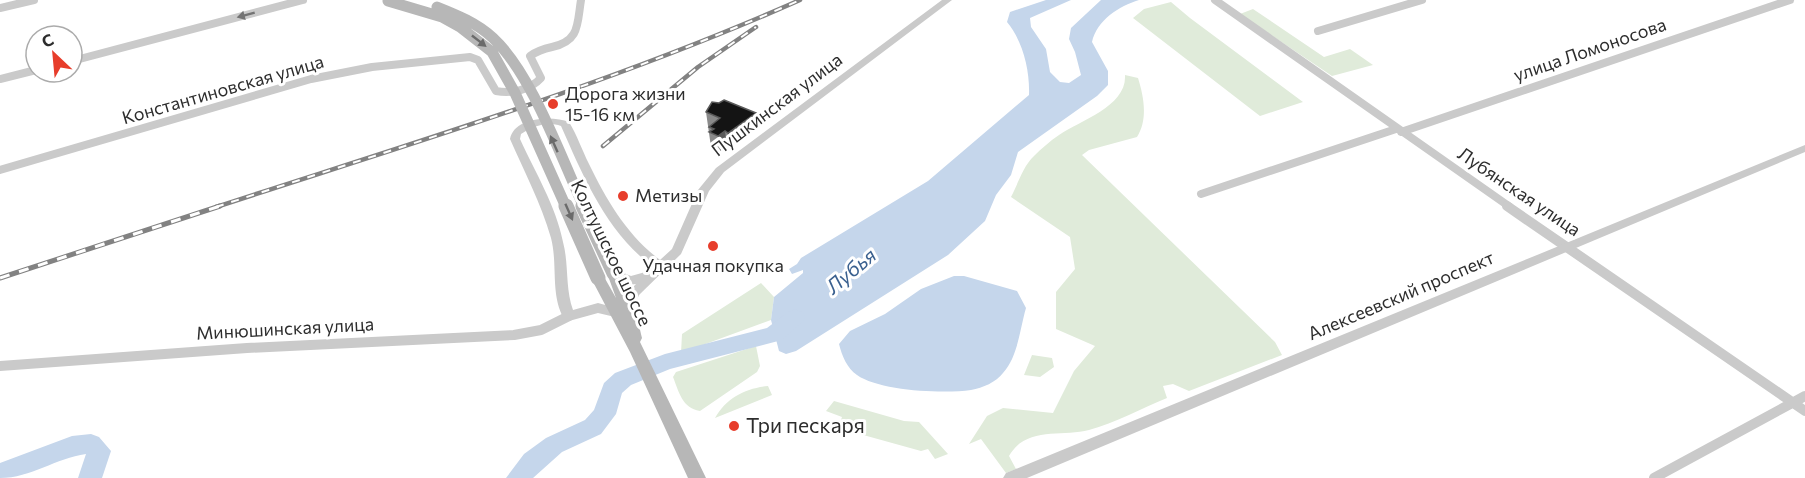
<svg xmlns="http://www.w3.org/2000/svg" width="1805" height="478" font-family="Commissioner,sans-serif">
	<style>
		.green { fill: #e0ebda }
		.water { fill: #c5d6eb }
		.lines { fill: none; stroke-linecap: round; stroke-linejoin: round }
		.river { fill: #c5d6eb; fill-rule: evenodd }
		.minor-far1 { stroke: #cacaca; stroke-width: 8 }
		.minor { stroke: #cacaca; stroke-width: 10 }
		.tertiary { fill: #cacaca; fill-rule: evenodd }
		.secondary { fill: #b7b7b7; fill-rule: evenodd }
		.rail-far1-casing { stroke: #828282; stroke-width: 4.5 }
		.rail-casing { stroke: #828282; stroke-width: 5 }
		.rail-far1 { stroke: #fff; stroke-width: 2; stroke-dasharray: 8; stroke-linecap: butt }
		.rail { stroke: #fff; stroke-width: 3; stroke-dasharray: 10; stroke-linecap: butt }
		.secondary-bridge-far1 { stroke: #b7b7b7; stroke-width: 11 }
		.secondary-bridge { stroke: #b7b7b7; stroke-width: 15 }
		.wall { fill: #8a8a8a }
		.shaded-wall { fill: #5a5a5a }
		.building { fill: #141414; stroke: #5a5a5a; stroke-width: 1.5 }
		.oneway { fill: #747474 }
		.oneway2 { fill: #6b6b6b }
		.poi-dot { fill: #e73d2b; stroke: #fff; stroke-width: 2 }
		.labels { text-anchor: middle; stroke-width: 6; stroke-linejoin: round; paint-order: stroke }
		.street-label { font-size: 18px; fill: #2d2d2d; stroke: #fff }
		.poi-label { font-size: 18px; fill: #2d2d2d; stroke: #fff; text-anchor: start }
		.water-label { font-size: 20px; font-style: italic; fill: #3a608f; stroke: #fff }
		.near-poi-label { font-size: 21px; fill: #2d2d2d; stroke: #fff; text-anchor: start }
	</style>
	<rect width="100%" height="100%" fill="#fff"/>
	<path class="green" d="M1171,2L1190,18L1303,102L1260,116L1133,18L1144,9Z
		M1253,9L1324,57L1350,49L1373,65L1332,76L1240,14Z
		M1125,75L1138,78C1144,97 1148,120 1137,137L1089,150L1082,155L1275,342L1282,355L1189,391L1173,384L1163,386L1167,398C1142,408 1115,423 1089,430C1062,437 1026,426 1009,456L1016,469L1006,473L981,439L969,444L987,416L1003,408L1053,413L1074,371L1095,346L1056,329V292L1075,269L1070,237L1011,197C1018,184 1023,166 1034,156C1041,149 1050,141 1059,135C1081,120 1127,106 1125,75Z
		M761,283L774,297L771,320L681,353L682,334Z
		M756,346L760,366L757,372L700,411C682,408 679,392 673,377L676,372Z
		M1032,355L1052,358L1054,367L1040,377L1024,375Z
		M768,386L772,395L715,418C726,398 746,388 768,386Z
		M834,401L904,421L919,422L948,454L935,459L928,449L921,451L838,428L842,417L826,411Z"/>
	<path class="water" d="M1046,0H1071L1030,18L1031,27L1046,49L1050,72L1060,82L1069,83L1081,75L1075,52L1069,39L1071,28L1101,0H1139C1119,6 1097,20 1092,42L1108,71V85L1097,96L1018,152L1011,175L996,195L985,221L948,255L796,351L786,354L779,351L771,320L774,297L803,273V270L792,274L789,269L797,264L801,258L928,181L1029,95C1030,71 1023,41 1007,22L1010,12Z
		M954,276H964L1017,291L1026,308C1020,328 1018,357 1003,373C996,382 983,388 971,390C944,394 879,391 857,375C847,368 842,356 839,344L850,331L885,314L921,289Z"/>
	<g class="lines">
		<path class="river" d="M795,309L802,312L806,317L802,322L782,340L670,369L631,385L622,393L616,414L601,434L562,452L533,478H506L524,454L546,438L585,420L594,410L604,383L615,373L665,354L767,328L788,312Z
			M91,434L99,437L111,451L102,478H78L86,454C56,458 31,478 0,478V463L72,436Z"/>
		<path class="minor-far1" d="M1215,0L1510,207
			M0,8L34,0
			M1318,31L1422,0
			M72,61L303,0
			M0,79L36,70
			M1401,132L1790,0
			M0,170L311,79L372,67L470,57L478,60L496,91C512,94 530,90 541,78L530,56C537,51 543,49 552,47C580,41 577,24 581,0
			M1201,194L1396,129"/>
		<path class="minor" d="M1507,206L1805,411
			M0,366L247,348L514,335L541,330L569,316
			M1654,478L1805,396"/>
		<path class="tertiary" d="M942,0H952L724,172L709,191L681,254L639,295L632,311H622L621,308L630,290L636,284C627,286 614,280 608,273L614,269L631,276L649,271L653,267C606,231 584,178 561,126C547,121 533,126 521,134L520,139C535,172 556,206 563,242C569,264 565,288 573,310L598,303L620,309L621,312L620,315L615,317L598,313L569,321L564,319C550,294 558,265 551,238C541,203 524,171 510,139C514,117 552,115 569,122C577,135 582,150 589,164C607,201 627,235 660,260L672,249L698,190L716,168Z
			M1805,145V152L1027,478H1003L1006,473Z"/>
		<path class="secondary" d="M614,268C627,272 639,324 642,338L640,342L706,478H688L630,352L591,278L593,275H603L616,298L607,273Z"/>
		<defs>
			<path id="rail-far1" d="M603,146L698,67L756,27
				M216,207C412,143 611,84 800,0"/>
			<path id="rail" d="M0,278L220,206"/>
		</defs>
		<use href="#rail-far1" class="rail-far1-casing"/>
		<use href="#rail" class="rail-casing"/>
		<use href="#rail-far1" class="rail-far1"/>
		<use href="#rail" class="rail"/>
		<path class="secondary-bridge-far1" d="M388,1L442,17L460,27L492,52L515,93L566,207
			M437,7C457,15 477,23 493,38C532,74 561,158 584,207"/>
		<path class="secondary-bridge" d="M566,206L598,278
			M583,206L614,273"/>
	</g>
	<path class="wall" d="M706,112L758,128L731,148L727,146L720,151L711,147Z"/>
	<path class="shaded-wall" d="M756,113L758,128L731,148L728,133Z
		M725,131L727,146L720,151L718,136Z"/>
	<path class="building" d="M724,100L756,113L728,133L725,131L718,136L709,132L714,129L709,127L720,118L706,112L712,102L719,103Z"/>
	<defs><path id="oneway-solid" d="M-6-.8H1V-3.2L6.5 0L1 3.2V.8H-6Z" transform="scale(1.5)"/></defs>
	<use class="oneway" href="#oneway-solid" transform="translate(246 15) rotate(165)"/>
	<g class="oneway2">
		<use href="#oneway-solid" transform="translate(479 41) rotate(38)"/>
		<use href="#oneway-solid" transform="translate(554 144) rotate(-114)"/>
		<use href="#oneway-solid" transform="translate(569 212) rotate(66)"/>
	</g>
	<g class="poi-dot">
		<circle cx="553" cy="104" r="6"/>
		<circle cx="623" cy="196" r="6"/>
		<circle cx="713" cy="246" r="6"/>
		<circle cx="734" cy="426" r="6"/>
	</g>
	<g class="labels">
		<g class="street-label">
			<text transform="translate(1590 50) rotate(-19)" y="6">улица Ломоносова</text>
			<text transform="translate(223 90) rotate(-16)" y="6">Константиновская улица</text>
			<text transform="translate(777 105) rotate(-37)" y="6">Пушкинская улица</text>
			<text transform="translate(1519 192) rotate(34)" y="6">Лубянская улица</text>
			<text transform="translate(611 253) rotate(64)" y="6">Колтушское шоссе</text>
			<text transform="translate(1401 296) rotate(-23)" y="6">Алексеевский проспект</text>
			<text transform="translate(285 329) rotate(-3)" y="6">Минюшинская улица</text>
		</g>
		<g class="poi-label">
			<text x="565" y="100">Дорога жизни<tspan x="565" dy="21">15-16 км</tspan></text>
			<text x="635" y="202">Метизы</text>
			<text x="713" y="272" text-anchor="middle">Удачная покупка</text>
		</g>
		<g class="water-label">
			<text transform="translate(851 271) rotate(-40)" y="7">Лубья</text>
		</g>
		<g class="near-poi-label">
			<text x="746" y="433">Три пескаря</text>
		</g>
	</g>
	<g transform="translate(54 54) rotate(334)"><circle r="28" fill="#ffffff" stroke="#ababab" stroke-width="1.5"/>
	<path d="M0-4.5L10 22L0 15L-10 22Z" fill="#e73d2b"/>
	<text y="-9" font-size="16" font-weight="bold" text-anchor="middle" fill="#2d2d2d">С</text>
	</g>
</svg>
